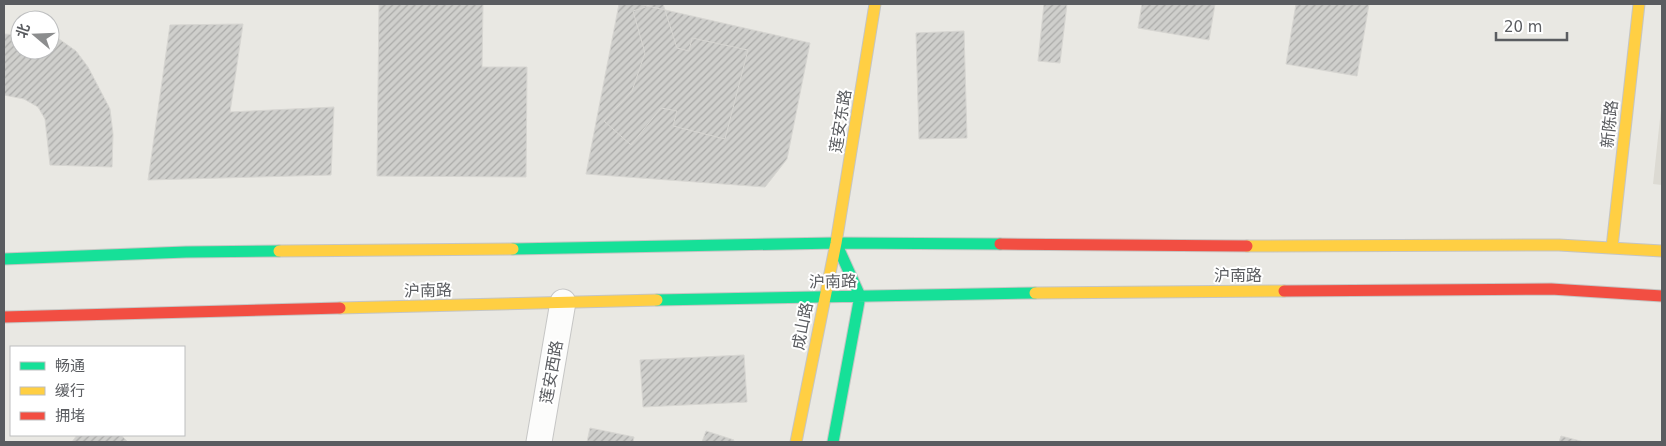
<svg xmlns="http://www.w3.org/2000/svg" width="1666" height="446" font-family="'DejaVu Sans','Noto Sans SC',sans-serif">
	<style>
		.education { fill: #dcdad3 }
		.building { fill: url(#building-hatch); stroke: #d7d6d2 }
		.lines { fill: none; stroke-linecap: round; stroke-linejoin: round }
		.street-casing { stroke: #c6c6c5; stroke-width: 27 }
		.fast-casing { stroke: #c5c5c3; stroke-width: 13 }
		.slow-casing { stroke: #c5c5c3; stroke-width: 13 }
		.jam-casing { stroke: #c5c5c3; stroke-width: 13 }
		.street { stroke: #fcfcfb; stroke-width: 25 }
		.fast { stroke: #16e098; stroke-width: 11 }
		.slow { stroke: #ffcf43; stroke-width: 11 }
		.jam { stroke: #f24e42; stroke-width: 11 }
		.labels { text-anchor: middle; stroke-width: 4; stroke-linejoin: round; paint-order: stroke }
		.street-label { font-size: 16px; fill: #5a5c60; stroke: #fff }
	</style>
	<defs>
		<pattern id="building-hatch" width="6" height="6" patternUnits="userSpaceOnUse" patternTransform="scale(1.25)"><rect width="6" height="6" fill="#cfcfcc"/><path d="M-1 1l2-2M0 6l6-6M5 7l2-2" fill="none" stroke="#ababa9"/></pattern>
	</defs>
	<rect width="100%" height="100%" fill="#e9e8e3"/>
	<path class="education" d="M1662,100V185L1653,184Z"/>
	<path class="building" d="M379,4H483L482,67H527L526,177L377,176Z
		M619,4H639L810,43L787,159L765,187L586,174Z
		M655,4H663L677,48L689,51L692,38L748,50L725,139L673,126L677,111L661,108L631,145L604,121L632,91L645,53L633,11Z
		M1044,4H1067L1060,63L1038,61Z
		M1142,4H1215L1209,40L1138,28Z
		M1296,4H1369L1357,76L1286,64Z
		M243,24L230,112L334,107L331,175L148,180L170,25Z
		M964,31L967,138L919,139L916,33Z
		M4,34L20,35V50H50V38L59,39L76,51L88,67L110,109L113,134L112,167L50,165L45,119L38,107L24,99L4,95Z
		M744,355L747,402L643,407L640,360Z
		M590,428L634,437L633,442H587Z
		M706,431L734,440L733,442H702Z
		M77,435H121L128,442H72Z
		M1561,436L1584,442H1559Z"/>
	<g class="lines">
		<defs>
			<path id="street" d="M539,442L563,302"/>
			<path id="fast" d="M513,249L836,243L1000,244
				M4,259L186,252L279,251
				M657,300L1035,293
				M833,442L860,296L836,243"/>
			<path id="slow" d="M1247,246L1559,245L1662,251
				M1612,247L1639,4
				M279,251L513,249
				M1035,293L1284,291
				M340,308L657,300
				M796,442L836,243L875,4"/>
			<path id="jam" d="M1000,244L1247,246
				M1284,291L1551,289L1662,296
				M4,317L340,308"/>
		</defs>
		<use href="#street" class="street-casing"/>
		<use href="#fast" class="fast-casing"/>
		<use href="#slow" class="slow-casing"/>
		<use href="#jam" class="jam-casing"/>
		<use href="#street" class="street"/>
		<use href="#fast" class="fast"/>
		<use href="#slow" class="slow"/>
		<use href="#jam" class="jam"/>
	</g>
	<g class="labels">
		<g class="street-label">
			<text transform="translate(840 121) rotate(-81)" y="6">莲安东路</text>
			<text transform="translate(1609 124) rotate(-84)" y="6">新陈路</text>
			<text x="1238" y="281">沪南路</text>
			<text transform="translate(833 281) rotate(-1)" y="6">沪南路</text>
			<text transform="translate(428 290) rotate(-1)" y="6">沪南路</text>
			<text transform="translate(802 326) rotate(-79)" y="6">成山路</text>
			<text transform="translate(551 372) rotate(-80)" y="6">莲安西路</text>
		</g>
	</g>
	<rect width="1666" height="446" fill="none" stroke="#5a5c60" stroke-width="10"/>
	<rect x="10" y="346" width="175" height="90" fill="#ffffff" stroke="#bdbebf"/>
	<rect x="20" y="362" width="25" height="8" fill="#16e098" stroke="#bdbebf"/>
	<text x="55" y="371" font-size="15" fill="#5a5c60">畅通</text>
	<rect x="20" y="387" width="25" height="8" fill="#ffcf43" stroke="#bdbebf"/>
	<text x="55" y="396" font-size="15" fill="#5a5c60">缓行</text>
	<rect x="20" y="412" width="25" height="8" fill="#f24e42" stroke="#bdbebf"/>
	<text x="55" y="421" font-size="15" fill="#5a5c60">拥堵</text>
	<g transform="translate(35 35) rotate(289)"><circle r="24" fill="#ffffff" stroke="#bdbebf"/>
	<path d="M0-4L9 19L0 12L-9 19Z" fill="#8c8d8e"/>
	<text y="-8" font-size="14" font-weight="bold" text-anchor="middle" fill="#5a5c60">北</text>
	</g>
	<path d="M1496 32v8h71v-8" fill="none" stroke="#5a5c60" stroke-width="2.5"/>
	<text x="1504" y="32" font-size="15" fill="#5a5c60" stroke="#ffffff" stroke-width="4" paint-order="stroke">20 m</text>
</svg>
